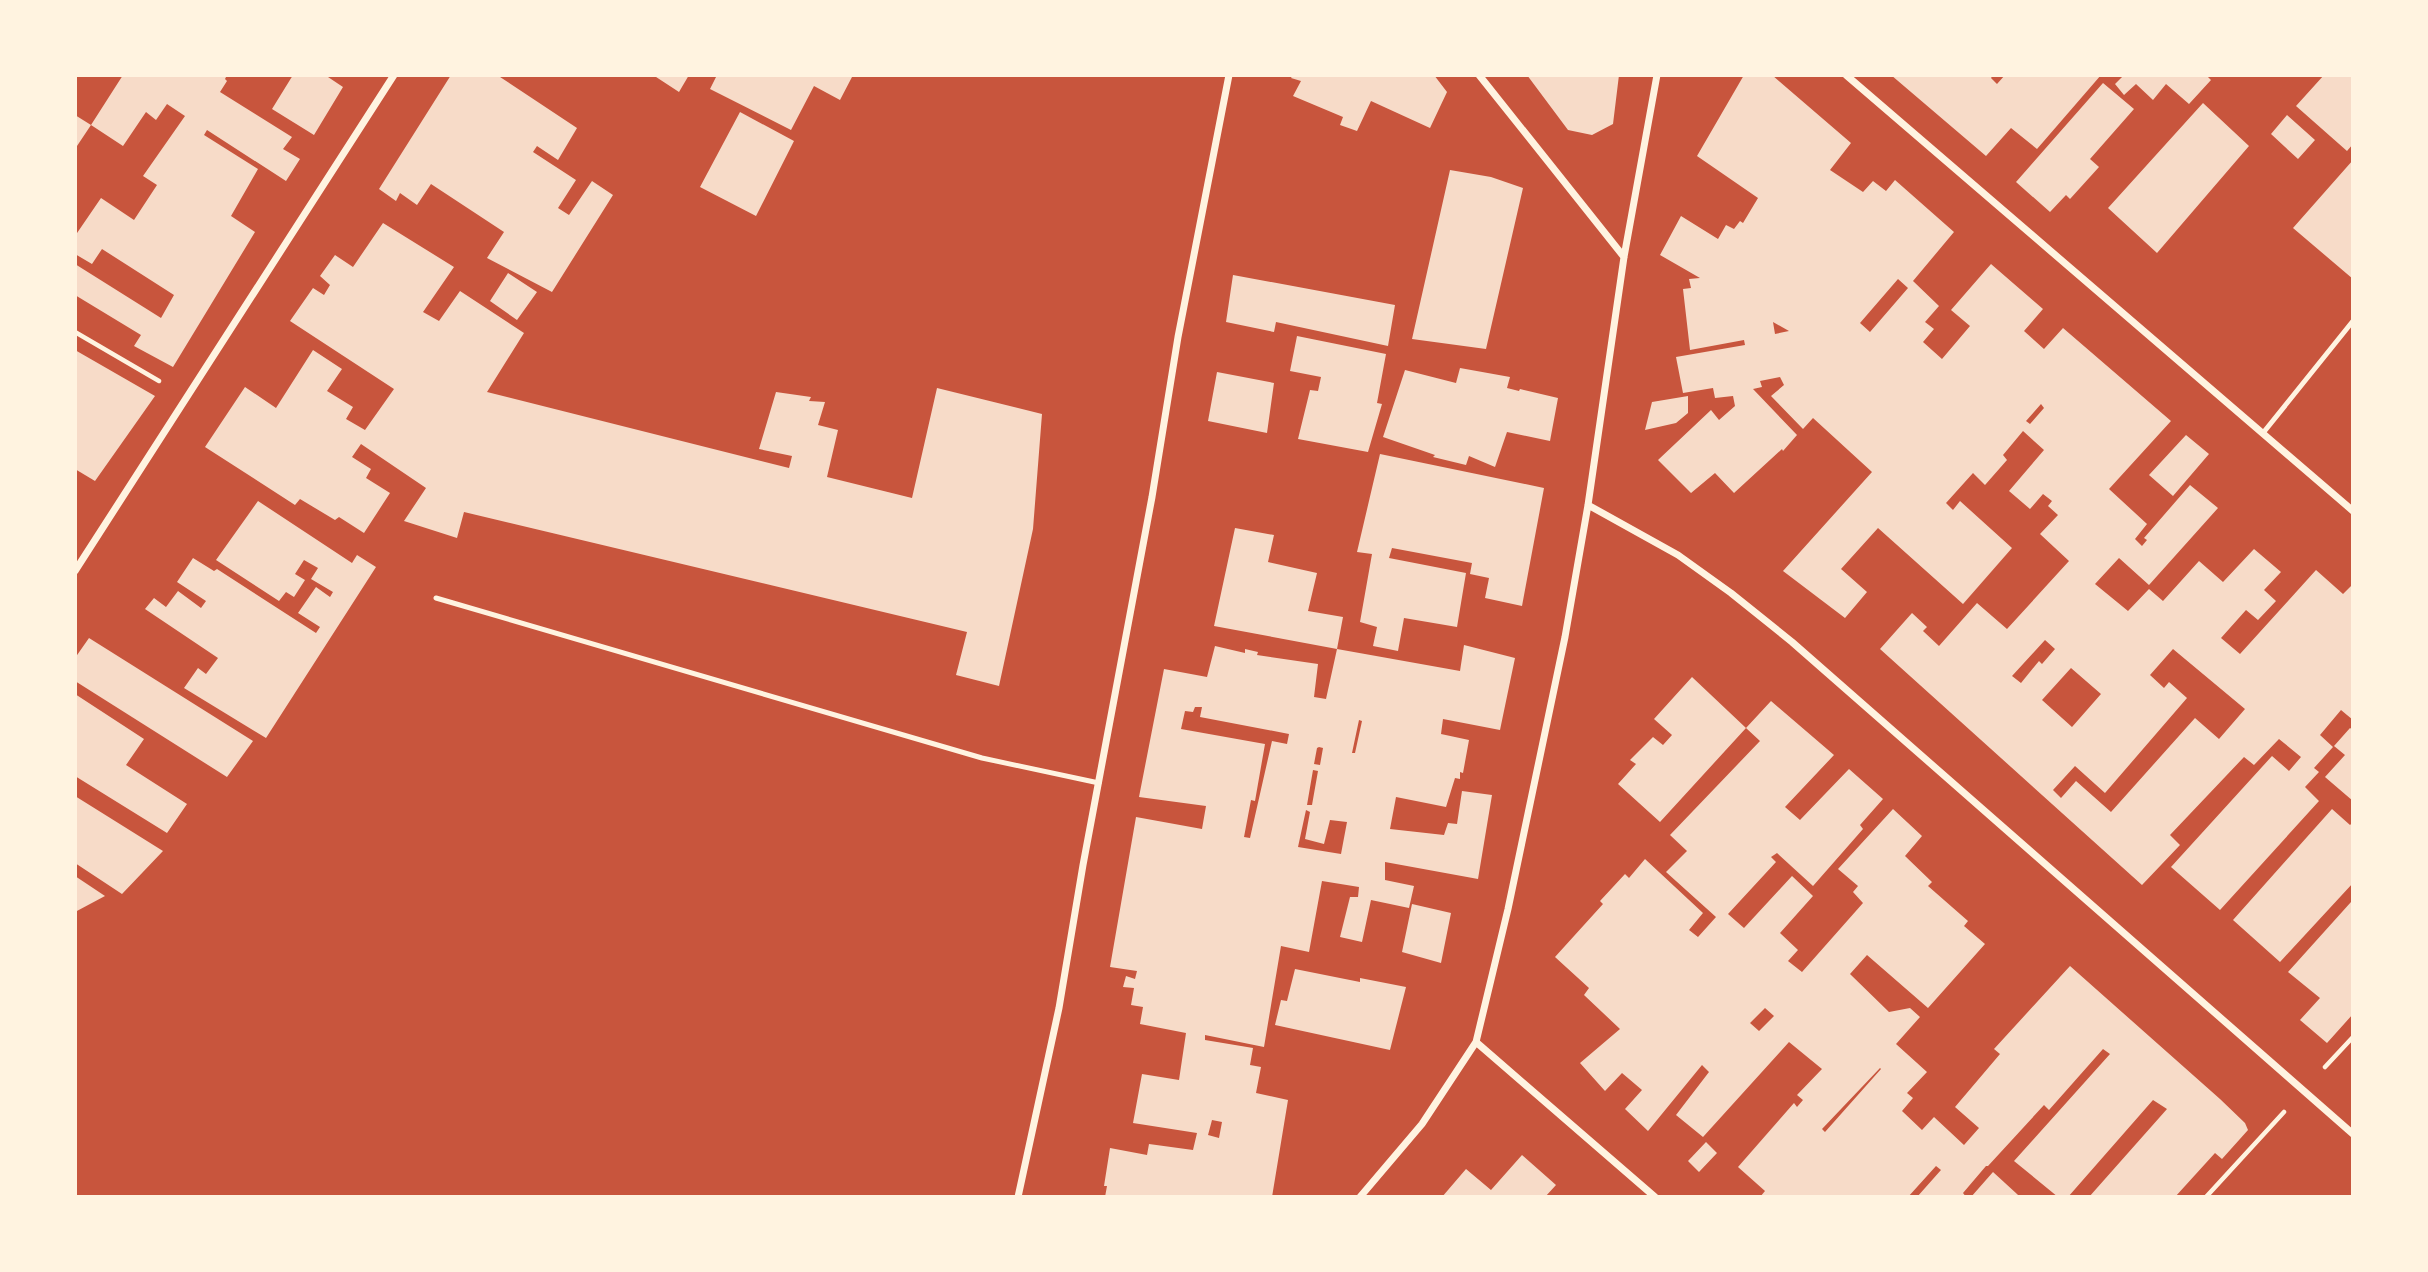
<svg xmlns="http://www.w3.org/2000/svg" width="2428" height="1272" font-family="Spectral,serif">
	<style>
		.building { fill: #f7dbc8; fill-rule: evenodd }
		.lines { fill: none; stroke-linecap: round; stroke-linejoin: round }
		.path { stroke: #fff3e0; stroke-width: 4.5 }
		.service { stroke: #fff3e0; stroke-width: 5 }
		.minor { stroke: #fff3e0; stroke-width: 7 }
	</style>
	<rect width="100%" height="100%" fill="#c8553d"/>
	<path class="building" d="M123,75H227L225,79L227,81L220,92L292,137L283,149L300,159L286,181L207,130L204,135L258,169L231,216L255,232L173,367L134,346L141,335L75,295V264L161,318L174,295L102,249L92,264L75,254V236L101,198L134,220L157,185L143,176L185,116L167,104L156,120L146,112L123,146L91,125L75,149V115L91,125Z
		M293,75H325L343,87L314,135L272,109Z
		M451,75H497L577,128L558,160L537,146L533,152L576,180L558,208L569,215L592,181L613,195L552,292L487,258L504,232L431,184L417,205L400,193L396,201L379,189Z
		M653,75H689L679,92Z
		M717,75H849L852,77L840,100L814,86L791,130L710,89Z
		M1293,75H1434L1447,92L1430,128L1371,101L1357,131L1340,125L1343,117L1293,96L1301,81L1291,78Z
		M1527,75H1619L1613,124L1592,135L1568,130Z
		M1744,75H1772L1851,143L1830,170L1863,192L1873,181L1886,191L1895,180L1954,232L1913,281L1939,306L1925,322L1934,329L1923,342L1942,359L1970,326L1951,310L1991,264L2043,309L2024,331L2044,349L2063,328L2171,421L2109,489L2147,524L2135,539L2142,546L2147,540L2144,538L2190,485L2218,508L2149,585L2119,558L2095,584L2128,611L2149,589L2163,601L2199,561L2223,582L2254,549L2281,572L2264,590L2276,601L2258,620L2246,610L2221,638L2240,654L2316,570L2343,594L2353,584V720L2341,710L2320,735L2333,747L2314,768L2319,772L2305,787L2319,801L2220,910L2171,867L2272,756L2289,771L2301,757L2279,739L2254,765L2244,757L2170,835L2180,845L2142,885L1880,649L1912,613L1927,627L1923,631L1939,646L1977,603L2007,629L2069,561L2040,534L2058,515L2048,506L2052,501L2043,494L2030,509L2009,491L2044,450L2023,431L2003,455L2007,460L1985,485L1973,473L1946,503L1953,510L1960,501L2012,548L1963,604L1878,528L1841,569L1867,592L1845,618L1783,571L1872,472L1813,418L1803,429L1771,396L1784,385L1780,377L1760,381L1762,387L1753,389L1797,435L1783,451L1782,449L1734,493L1715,473L1691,493L1658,460L1711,410L1719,420L1735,406L1733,396L1715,398L1713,388L1683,393L1676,357L1745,345L1744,340L1690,350L1683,289L1691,288L1689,279L1700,278L1660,255L1681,216L1718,239L1726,225L1734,229L1740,221L1743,223L1758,198L1697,156ZM1898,279L1908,288L1870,332L1860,323ZM1773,322L1789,331L1775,334ZM2041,404L2044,408L2030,424L2026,421ZM2045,640L2055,649L2042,664L2039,661L2021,683L2012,676ZM2173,649L2245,709L2219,739L2195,718L2111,812L2076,781L2061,798L2053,790L2075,766L2105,793L2187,698L2169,682L2164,688L2150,675ZM2071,668L2101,694L2072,727L2042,700Z
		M1891,75H1993L1991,78L1997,84L2005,75H2101L2037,149L2011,128L1986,156Z
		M2124,75H2206L2211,80L2189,104L2166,84L2153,100L2136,84L2124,95L2115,84Z
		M2324,75H2353V144L2347,151L2296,106Z
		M2103,83L2134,109L2090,159L2099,167L2070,199L2066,195L2050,212L2016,182Z
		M2203,103L2249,146L2157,253L2108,208Z
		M740,112L794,141L756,216L700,187Z
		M2287,115L2315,140L2298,159L2271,134Z
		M2353,160V279L2293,228Z
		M1450,170L1491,177L1523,188L1486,349L1412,339Z
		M383,223L454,267L423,312L439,321L460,291L524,333L487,392L789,468L792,456L759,449L776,392L811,397L809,401L825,402L818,425L838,430L827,477L912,498L937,388L1042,414L1033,529L999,686L956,675L967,632L464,512L457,538L404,521L426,488L361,444L352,457L371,469L366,478L390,493L364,533L339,517L335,520L300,499L295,505L205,447L245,387L276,408L313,350L342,369L327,391L353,407L346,419L365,430L394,389L290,321L313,288L324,295L330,285L320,276L335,255L353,267Z
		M508,273L537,292L517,320L490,301Z
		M1233,275L1395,305L1388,346L1276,322L1274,332L1226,322Z
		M1297,336L1386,354L1377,403L1382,404L1368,452L1298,439L1310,390L1318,391L1321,377L1290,371Z
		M75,350L155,396L95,481L75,469Z
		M1460,368L1510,377L1507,388L1519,391L1520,389L1558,398L1550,441L1507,432L1495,467L1469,456L1466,465L1433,457L1435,455L1383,437L1405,370L1456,383Z
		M1217,372L1274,383L1267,433L1208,421Z
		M1688,396V413L1676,423L1645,430L1652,402Z
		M2186,435L2209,454L2173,496L2149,475Z
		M1380,454L1544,488L1522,606L1485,598L1489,578L1470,574L1472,563L1392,548L1389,558L1466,573L1457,627L1404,618L1398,651L1373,646L1377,627L1360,622L1372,554L1357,552Z
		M258,501L352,563L357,555L376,567L266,738L184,688L198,668L206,674L218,658L145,609L154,598L166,607L178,591L201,608L206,601L177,582L193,558L214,571L217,569L316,633L320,627L298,613L316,587L330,597L333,592L311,579L318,568L304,560L295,574L305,580L294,597L286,592L279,601L216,560Z
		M1235,528L1274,535L1268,562L1317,573L1308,611L1343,617L1337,649L1214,626Z
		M89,638L253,741L227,777L75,681V658Z
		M1464,645L1515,658L1500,730L1443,719L1441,734L1469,740L1463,773L1460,772V779L1455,778L1446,807L1396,797L1390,829L1444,835L1448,823L1457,824L1462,791L1492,795L1478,879L1385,862V880L1414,886L1409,908L1371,900L1362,942L1340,937L1350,897H1358L1359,887L1322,881L1309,952L1281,946L1264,1047L1205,1035V1040L1253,1048L1250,1065L1261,1067L1256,1093L1288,1100L1272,1197H1105L1107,1186H1104L1110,1148L1147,1155L1149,1144L1193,1150L1197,1133L1133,1123L1142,1074L1179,1080L1186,1033L1140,1024L1143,1007L1131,1005L1134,988L1123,987L1126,976L1135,979L1137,971L1110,967L1136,817L1202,829L1206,806L1139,797L1164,669L1207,677L1215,646L1245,653V649L1258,652L1257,655L1318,664L1314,697L1326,699L1337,649L1460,671ZM1195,707H1202L1200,717L1289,734L1287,744L1272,741L1250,838L1244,837L1251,800L1255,801L1265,744L1181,729L1185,711L1193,712ZM1359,720L1362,721L1355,753H1352ZM1319,747L1323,748L1320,765L1314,764L1317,748ZM1313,770L1318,771L1312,805H1307ZM1306,810L1310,812L1305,839L1324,844L1330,820L1347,822L1341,854L1298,847ZM1212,1120L1222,1122L1219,1138L1208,1135Z
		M1692,677L1746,728L1771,701L1834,755L1785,807L1800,820L1849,769L1883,799L1860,825L1863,829L1813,886L1777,853L1771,857L1776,862L1728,914L1744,928L1792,876L1813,896L1780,933L1798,950L1788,961L1802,972L1863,903L1853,892L1858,886L1838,869L1893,809L1922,836L1905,856L1932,882L1928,886L1968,921L1964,926L1985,944L1928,1008L1867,955L1850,974L1889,1012L1910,1008L1920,1017L1896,1044L1927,1072L1907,1093L1913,1098L1902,1111L1922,1130L1934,1117L1964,1145L1979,1128L1955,1107L2000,1054L1994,1049L2070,966L2220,1099L2245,1123L2248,1130L2222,1159L2215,1153L2175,1197H2089L2167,1109L2153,1100L2068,1197H2058L2014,1161L2110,1054L2103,1049L2049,1110L2044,1105L1988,1166H1986L1963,1193L1966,1197H1917L1941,1170L1936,1166L1908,1197H1760L1765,1191L1738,1167L1794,1103L1797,1107L1803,1100L1797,1095L1822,1069L1789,1042L1703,1137L1676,1115L1709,1072L1702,1065L1648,1131L1625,1109L1642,1090L1622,1073L1605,1091L1580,1063L1620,1029L1584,995L1589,988L1555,957L1603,904L1600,901L1625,874L1629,878L1645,859L1703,913L1689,930L1698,937L1716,917L1666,872L1687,851L1670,835L1760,741L1746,728L1660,822L1618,784L1636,764L1630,760L1653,737L1663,745L1672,735L1654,719ZM1765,1008L1774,1016L1759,1031L1750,1023ZM1880,1068L1881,1069L1825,1132L1822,1129Z
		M75,694L144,739L126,765L187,804L167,833L75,776Z
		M2350,728L2353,730V801L2325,777L2345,755L2334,746Z
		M75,796L163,851L122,894L75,863Z
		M2332,809L2350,825L2353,822V883L2280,962L2233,920Z
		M75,876L105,896L75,912Z
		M2351,902L2353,904V1014L2327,1043L2300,1020L2320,998L2288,972Z
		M1412,904L1451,913L1441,963L1402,952Z
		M1295,969L1360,982V978L1406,987L1390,1050L1275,1025L1281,1000L1287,1001Z
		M1706,1142L1717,1153L1699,1172L1688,1161Z
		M1522,1155L1556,1185L1545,1197H1442L1466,1169L1491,1190Z
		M1993,1172L2017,1194L2020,1197H1971Z"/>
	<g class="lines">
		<path class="path" d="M75,332L159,381
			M2325,1067L2353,1037
			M2206,1197L2284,1112"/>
		<path class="service" d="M2263,433L2353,321
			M436,598L982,758L1099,783"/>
		<path class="minor" d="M1479,75L1624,257
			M1846,75L2353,511
			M1588,505L1678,555L1731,593L1792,642L2353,1134
			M75,571L394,75
			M1476,1042L1655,1197
			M1018,1197L1059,1008L1083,865L1152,497L1178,337L1229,75
			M1360,1197L1422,1124L1476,1042L1508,909L1565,637L1588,505L1624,257L1657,75"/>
	</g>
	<rect width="2428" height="1272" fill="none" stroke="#fff3e0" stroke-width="154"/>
</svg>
